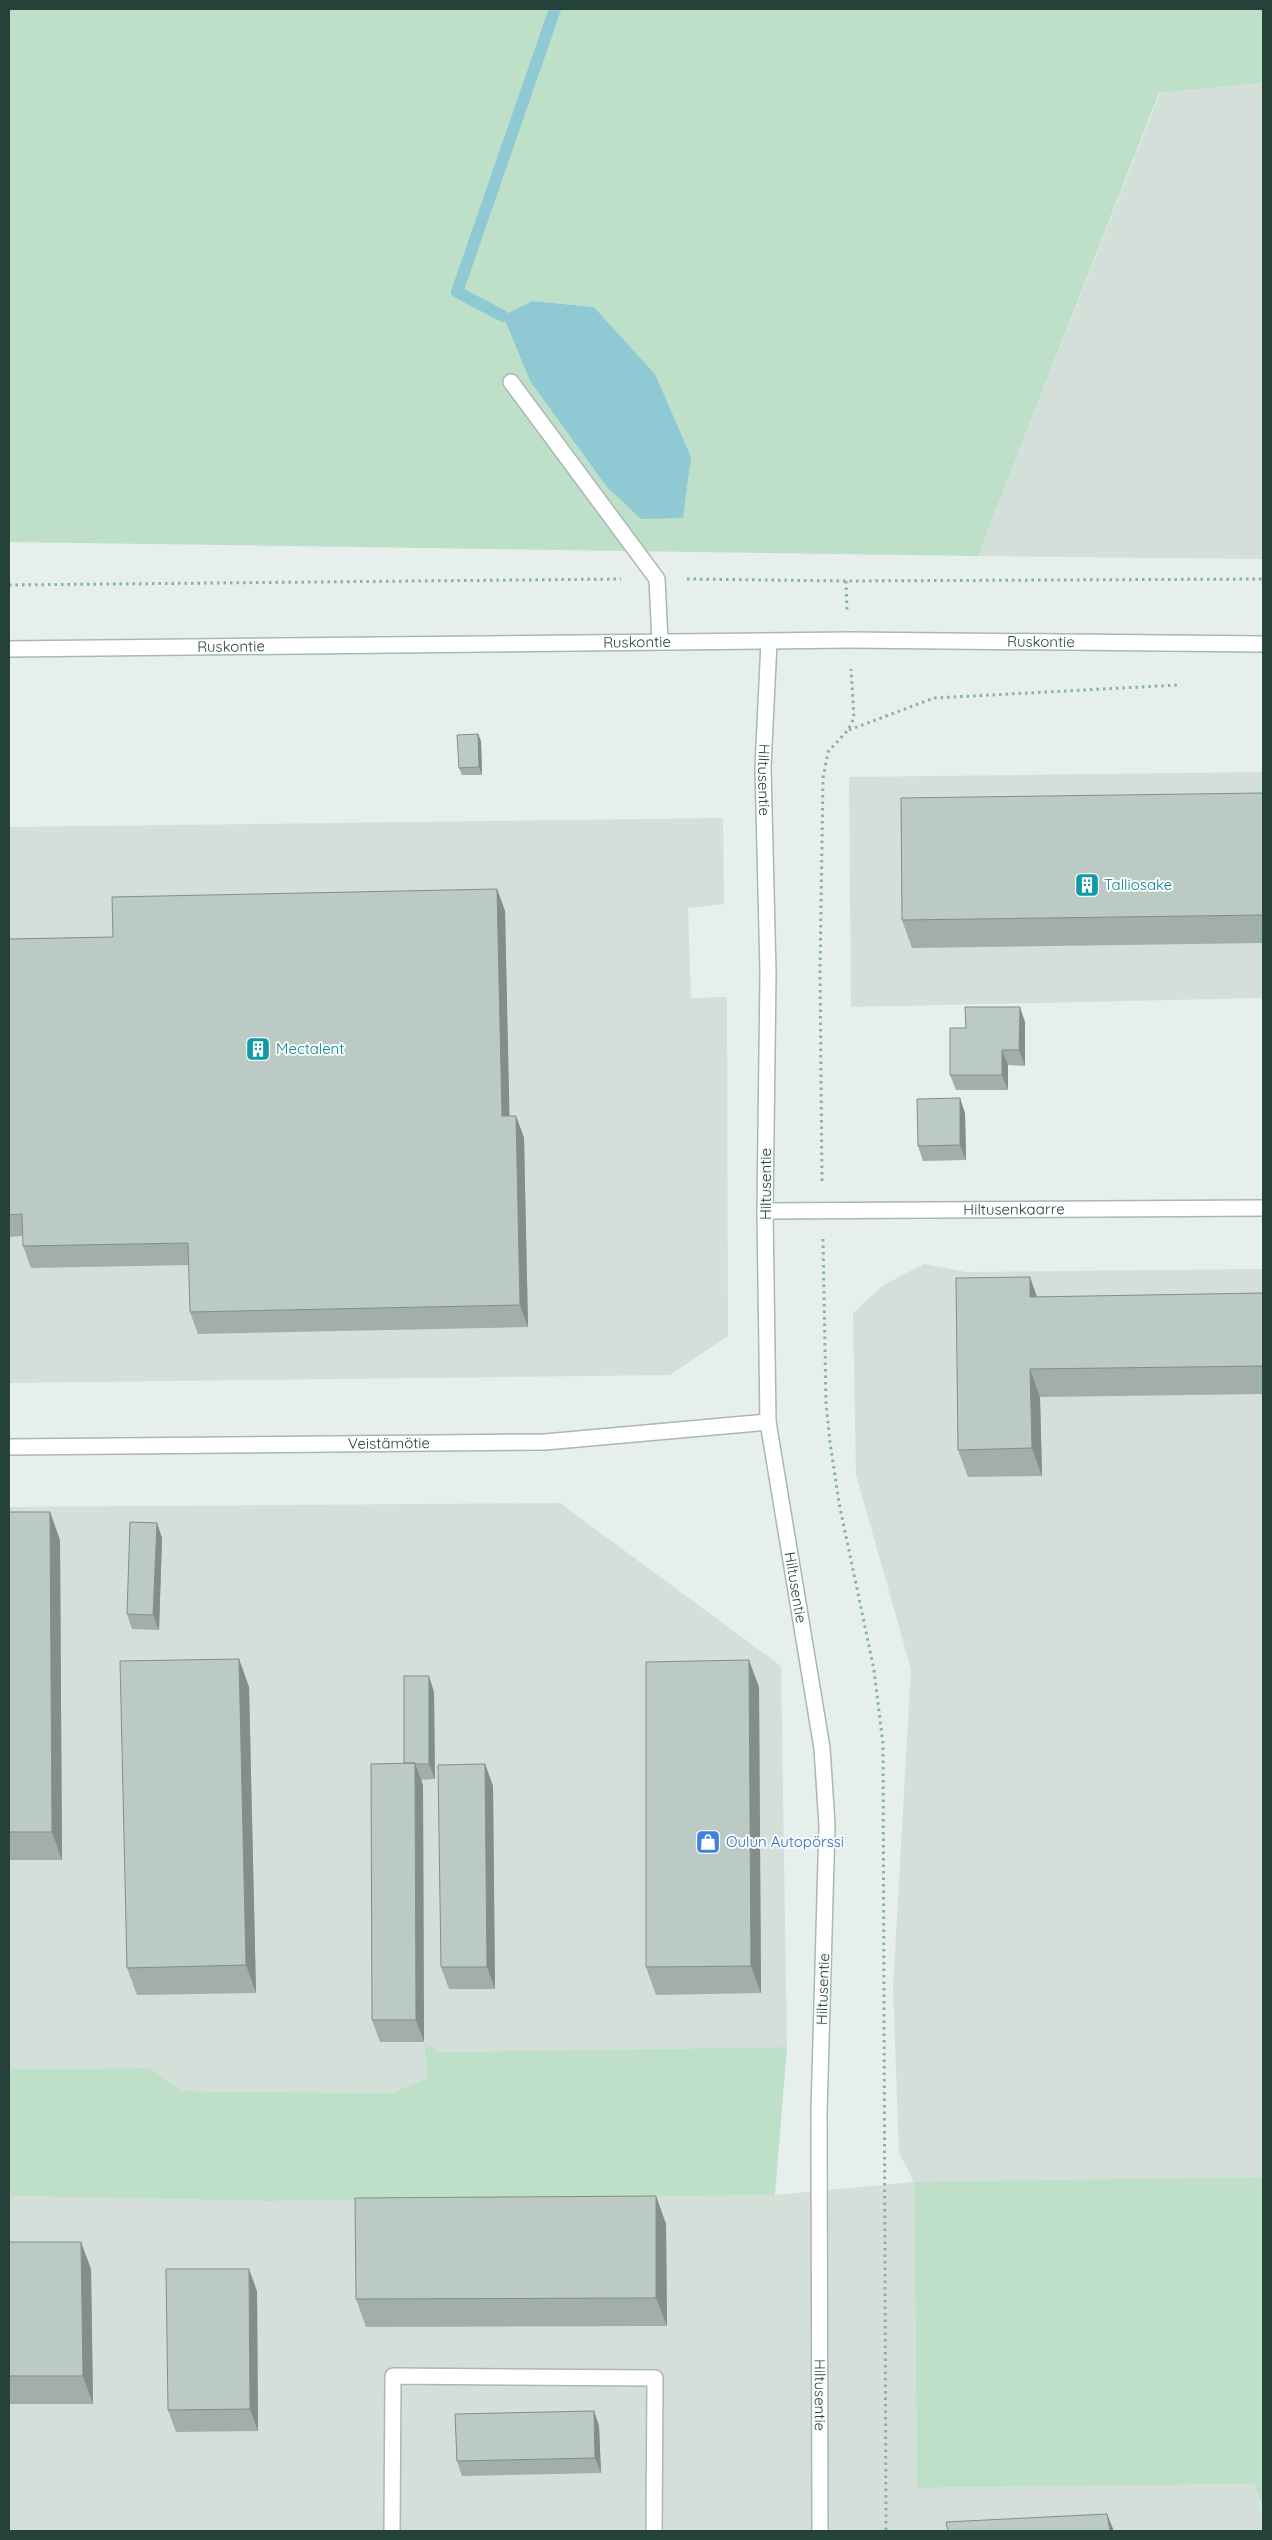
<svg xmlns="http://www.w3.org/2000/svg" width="1272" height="2540" font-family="Quicksand,sans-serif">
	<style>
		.built { fill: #d4dfda }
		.green { fill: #bfe0c8; fill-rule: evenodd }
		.water { fill: #8ec9d4 }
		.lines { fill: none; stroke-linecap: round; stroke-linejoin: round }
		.stream { stroke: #8ec9d4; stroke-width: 12 }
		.lane-casing { stroke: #a8b8b2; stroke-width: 18 }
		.street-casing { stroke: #a8b8b2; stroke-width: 18 }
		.secondary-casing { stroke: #a4bbb3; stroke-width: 18 }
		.path { stroke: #86b3a5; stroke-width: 3; stroke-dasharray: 2.5 4; stroke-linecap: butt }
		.lane { stroke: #fff; stroke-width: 15 }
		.street { stroke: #fff; stroke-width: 15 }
		.secondary { stroke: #fff; stroke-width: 15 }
		.wall { fill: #a1aea9 }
		.shaded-wall { fill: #838d89 }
		.building { fill: #bbcac4; stroke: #838d89 }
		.labels { text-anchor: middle; stroke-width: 4; stroke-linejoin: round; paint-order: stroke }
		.street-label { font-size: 15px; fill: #24423a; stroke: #f7fbf9 }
		.culture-label { font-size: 15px; fill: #0d838f; stroke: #f7fbf9; text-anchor: start }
		.shop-label { font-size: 15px; fill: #366cbe; stroke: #f7fbf9; text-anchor: start }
	</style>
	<rect width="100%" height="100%" fill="#e6efeb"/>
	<path class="built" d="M1263,83V559L978,556L1160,93Z
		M1263,772V998L851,1007L849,777Z
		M723,818L724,904L688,908L691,998L727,997L728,1336L670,1375L9,1383V827Z
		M924,1264L966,1272L1263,1269V2177L914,2183L917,2488L1254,2484L1263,2514V2531H9V2196L267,2201L775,2195L914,2182L899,2153L893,1987L911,1669L856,1475L853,1313L882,1286Z
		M560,1503L781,1666L787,2047L441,2052L424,2042L427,2078L392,2093L183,2091L150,2068L9,2069V1507Z"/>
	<path class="green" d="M9,9H1263V83L1159,93L978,556L9,542ZM532,301L594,307L655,374L530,381L503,317Z
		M424,2042L441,2052L787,2047L775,2195L267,2201L9,2196V2069L150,2068L183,2091L392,2093L427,2078Z
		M1263,2177V2509L1254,2484L917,2488L914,2182Z"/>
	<path class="water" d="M532,301L594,307L655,374L691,457L683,518L641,519L607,487L530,381L503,316Z"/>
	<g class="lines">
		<path class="stream" d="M503,316L457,292L555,9"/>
		<defs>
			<path id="lane" d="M511,382L657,579L660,641
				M392,2531L393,2376L655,2378L654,2531"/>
			<g id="street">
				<path id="s1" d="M769,642L763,767L768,973L765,1211L768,1422L822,1748L827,1825L819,2113L820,2531"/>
				<path id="s2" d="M765,1211L1263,1208"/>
				<path id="s3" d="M9,1447L545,1442L768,1422"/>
			</g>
			<g id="secondary">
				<path id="s4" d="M9,649L849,640L1263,644"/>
			</g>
		</defs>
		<use href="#lane" class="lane-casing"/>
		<use href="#street" class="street-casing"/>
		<use href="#secondary" class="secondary-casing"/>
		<path class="path" d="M687,579L846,581L1263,579
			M846,581L847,611
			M9,585L621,579
			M849,730L934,698L1178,685
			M822,1181L820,971L823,778L828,752L848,730L854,718L851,669
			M823,1239L826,1403L830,1442L839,1503L874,1670L883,1744L886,2531"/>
		<use href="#lane" class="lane"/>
		<use href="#street" class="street"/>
		<use href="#secondary" class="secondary"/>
	</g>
	<path class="wall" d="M478,734L481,741L482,775H462L459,768Z
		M1263,793V943L912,948L902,920Z
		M497,889L505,911L509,1116H516L524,1138L528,1327L198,1334L190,1312L189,1265L31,1268L23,1246V1236L9,1237V939L113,937Z
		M1025,1022V1066L1008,1065V1090H956L950,1075L966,1028Z
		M965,1113L966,1160L923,1161L918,1146Z
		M1263,1293V1394L1040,1397L1042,1476L968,1477L958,1450L1037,1297Z
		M9,1512H50L60,1540L62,1860H9Z
		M157,1523L162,1538L159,1630L132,1629L127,1614Z
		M239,1659L249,1687L256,1993L137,1995L127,1968Z
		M759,1687L761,1993L656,1995L646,1967Z
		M434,1692L435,1779L421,1780L423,1785L424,2042H380L372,2020L404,1763Z
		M485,1764L493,1786L495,1989H449L441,1967Z
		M656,2196L666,2224L667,2326L366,2327L356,2299Z
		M9,2242L91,2269L93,2404H9Z
		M257,2291L258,2431L176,2432L168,2410Z
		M594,2411L599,2426L601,2473L462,2476L457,2461Z"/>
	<path class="shaded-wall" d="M478,734L481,741L482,775L479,767Z
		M497,889L505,911L510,1138L502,1116Z
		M1020,1007L1025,1022V1066L1019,1050Z
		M1002,1050L1008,1065V1090L1002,1075Z
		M960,1098L965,1113L966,1160L960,1145Z
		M516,1116L524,1138L528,1327L520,1305Z
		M1030,1277L1040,1305L1030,1297Z
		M1030,1369L1040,1397L1042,1476L1032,1448Z
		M50,1512L60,1540L62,1860L52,1832Z
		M157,1523L162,1538L159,1630L153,1615Z
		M239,1659L249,1687L256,1993L246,1965Z
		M749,1660L759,1687L761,1993L751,1966Z
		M429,1676L434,1692L435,1779L429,1764Z
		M415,1763L423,1785L424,2042L416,2020Z
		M485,1764L493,1786L495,1989L487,1967Z
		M656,2196L666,2224L667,2326L656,2298Z
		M81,2242L91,2269L93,2404L83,2376Z
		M249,2269L257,2291L258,2431L250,2409Z
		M594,2411L599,2426L601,2473L595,2458Z
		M1107,2514L1114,2531H1110Z"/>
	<path class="building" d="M478,734L479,767L459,768L457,735Z
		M1263,793V915L902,920L901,798Z
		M497,889L502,1116H516L520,1305L190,1312L188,1243L23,1246L22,1214L9,1215V939L113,937L112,897Z
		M965,1007H1020L1019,1050H1002V1075H950V1028H966Z
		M960,1098V1145L918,1146L917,1099Z
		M1030,1277V1297L1263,1293V1366L1030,1369L1032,1448L958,1450L956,1278Z
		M9,1512H50L52,1832H9Z
		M130,1522L157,1523L153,1615L127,1614Z
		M239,1659L246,1965L127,1968L120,1661Z
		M749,1660L751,1966L646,1967V1662Z
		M404,1676H429V1764H415V1763H404Z
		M415,1763L416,2020H372L371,1764Z
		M485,1764L487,1967H441L438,1765Z
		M656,2196V2298L356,2299L355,2198Z
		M9,2242H81L83,2376H9Z
		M166,2269H249L250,2409L168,2410Z
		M594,2411L595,2458L457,2461L455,2414Z
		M1107,2514L1110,2531H948L946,2522Z"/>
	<defs>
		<symbol id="building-square" viewBox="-11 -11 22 22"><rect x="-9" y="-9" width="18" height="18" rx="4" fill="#0f9aa8" stroke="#f7fbf9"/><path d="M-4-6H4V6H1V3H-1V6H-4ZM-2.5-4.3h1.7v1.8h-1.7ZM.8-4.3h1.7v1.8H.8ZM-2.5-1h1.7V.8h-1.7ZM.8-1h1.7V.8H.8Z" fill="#fff"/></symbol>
		<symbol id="shop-square" viewBox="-11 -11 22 22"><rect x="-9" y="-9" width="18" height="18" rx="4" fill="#3f7fe0" stroke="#f7fbf9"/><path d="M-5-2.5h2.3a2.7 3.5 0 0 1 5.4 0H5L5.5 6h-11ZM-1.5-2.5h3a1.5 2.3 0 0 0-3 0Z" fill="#fff"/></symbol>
	</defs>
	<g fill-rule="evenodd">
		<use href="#building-square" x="1073" y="871" width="28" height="28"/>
		<use href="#building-square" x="244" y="1035" width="28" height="28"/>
		<use href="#shop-square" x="694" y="1828" width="28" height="28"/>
	</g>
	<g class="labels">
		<g class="street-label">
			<text dy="5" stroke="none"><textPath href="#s4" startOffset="1032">Ruskontie</textPath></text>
			<text dy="5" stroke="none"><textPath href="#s4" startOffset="628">Ruskontie</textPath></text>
			<text dy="5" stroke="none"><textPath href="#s4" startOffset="222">Ruskontie</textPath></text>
			<text dy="5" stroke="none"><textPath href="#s1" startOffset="138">Hiltusentie</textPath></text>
			<text transform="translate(766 1184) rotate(-90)" y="5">Hiltusentie</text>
			<text dy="5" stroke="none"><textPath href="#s2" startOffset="249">Hiltusenkaarre</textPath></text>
			<text dy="5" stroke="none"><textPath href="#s3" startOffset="380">Veistämötie</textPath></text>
			<text dy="5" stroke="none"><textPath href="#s1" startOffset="948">Hiltusentie</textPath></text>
			<text transform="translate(823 1989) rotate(-88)" y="5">Hiltusentie</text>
			<text dy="5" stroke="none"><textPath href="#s1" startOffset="1758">Hiltusentie</textPath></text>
		</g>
		<g class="culture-label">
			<text x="1104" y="890">Talliosake</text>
			<text x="276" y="1054">Mectalent</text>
		</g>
		<g class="shop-label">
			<text x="726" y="1847">Oulun Autopörssi</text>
		</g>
	</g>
	<rect width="1272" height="2540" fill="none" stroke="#24423a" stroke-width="20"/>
</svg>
